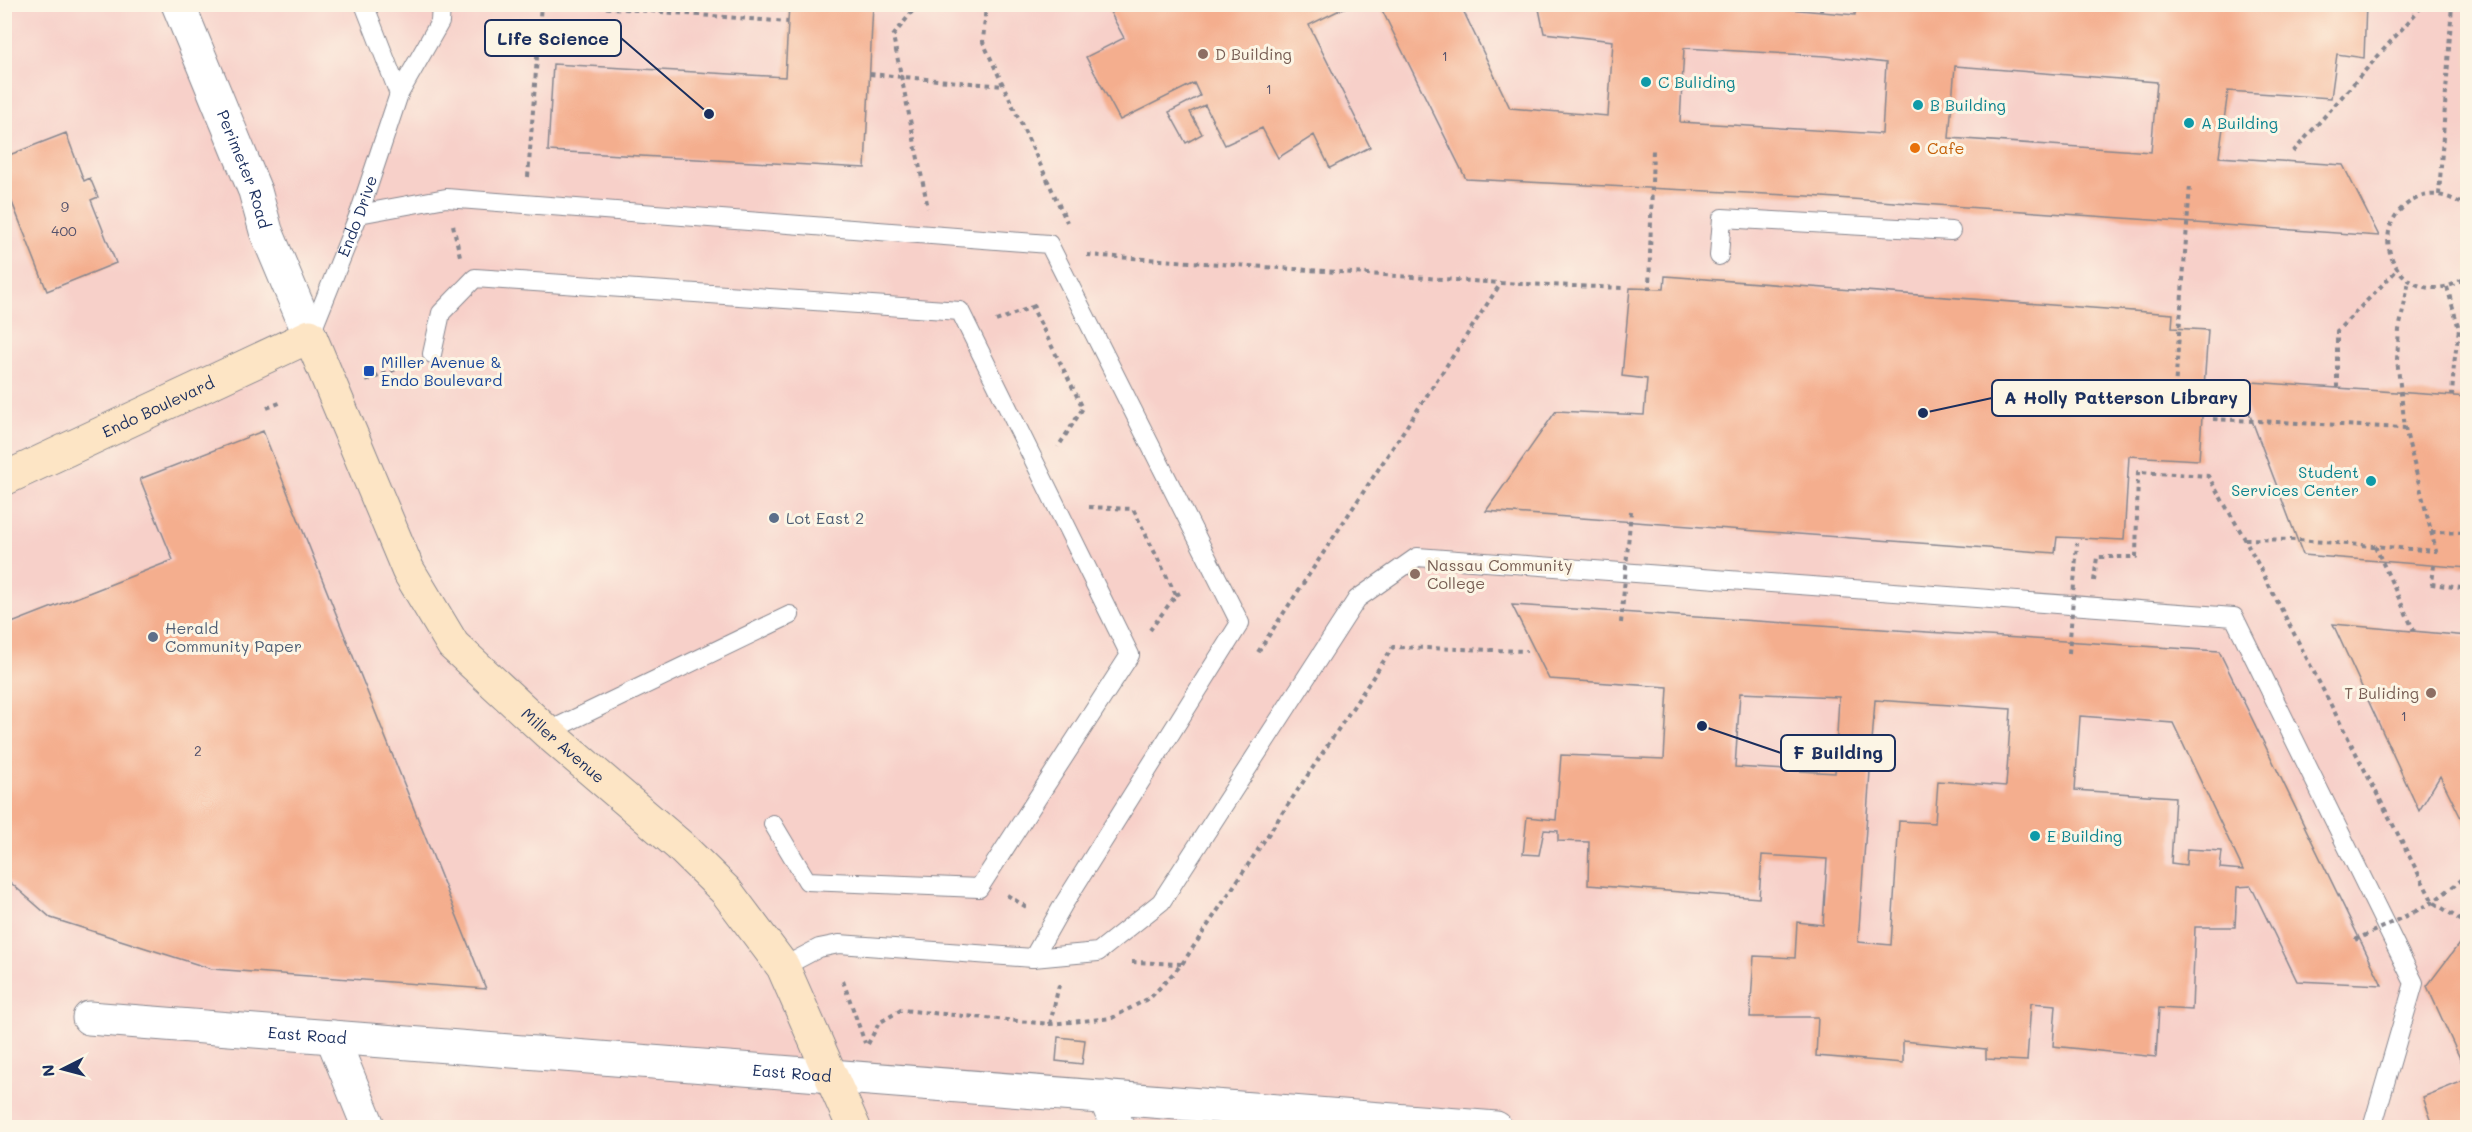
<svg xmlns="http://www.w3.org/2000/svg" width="2472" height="1132" font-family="Mali,sans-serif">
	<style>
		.built { fill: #f7d0c9 }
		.building { fill: #f4ae8e; fill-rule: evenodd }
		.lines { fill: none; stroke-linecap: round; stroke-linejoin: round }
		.lane-casing { stroke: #87868e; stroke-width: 20 }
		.street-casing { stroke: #87868e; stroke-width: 35 }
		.secondary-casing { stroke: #87868e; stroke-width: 35 }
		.path { stroke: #87868e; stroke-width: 4; stroke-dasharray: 4.5 4.5; stroke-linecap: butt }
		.lane { stroke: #fff; stroke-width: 18 }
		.street { stroke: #fff; stroke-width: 33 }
		.secondary { stroke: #fde5c5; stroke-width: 33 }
		.path-bridge { stroke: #87868e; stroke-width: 4; stroke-dasharray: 4.5 4.5; stroke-linecap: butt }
		.education-dot { fill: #8d6e63; stroke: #fcf5e5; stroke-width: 2 }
		.culture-dot { fill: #0f9aa8; stroke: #fcf5e5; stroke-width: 2 }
		.food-dot { fill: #e8710a; stroke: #fcf5e5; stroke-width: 2 }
		.transit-dot { fill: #1a4fb4; stroke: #fcf5e5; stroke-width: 2 }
		.service-dot { fill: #5c6f8a; stroke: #fcf5e5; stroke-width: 2 }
		.labels { text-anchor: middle; stroke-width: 6; stroke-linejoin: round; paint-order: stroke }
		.number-label { font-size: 14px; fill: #514f6a }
		.education-label { font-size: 16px; fill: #785e54; stroke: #fcf5e5; text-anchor: start }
		.culture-label { font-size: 16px; fill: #0d838f; stroke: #fcf5e5; text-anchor: start }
		.food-label { font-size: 16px; fill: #c56008; stroke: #fcf5e5; text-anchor: start }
		.street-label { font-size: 16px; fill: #1b2f5e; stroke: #fcf5e5 }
		.transit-label { font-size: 16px; fill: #164399; stroke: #fcf5e5; text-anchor: start }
		.service-label { font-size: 16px; fill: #4e5e75; stroke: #fcf5e5; text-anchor: start }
		.leader { fill: none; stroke: #1b2f5e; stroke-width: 2 }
		.callout-dot { fill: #1b2f5e; stroke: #fcf5e5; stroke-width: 2 }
		.callout { fill: #fcf5e5; stroke: #1b2f5e; stroke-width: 2 }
		.callout-label { font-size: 18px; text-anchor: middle; font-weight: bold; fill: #1b2f5e }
	</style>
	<rect width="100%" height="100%" fill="#fcf5e5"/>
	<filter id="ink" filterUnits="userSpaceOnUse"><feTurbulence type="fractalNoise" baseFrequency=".0167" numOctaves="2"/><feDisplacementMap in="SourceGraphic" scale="12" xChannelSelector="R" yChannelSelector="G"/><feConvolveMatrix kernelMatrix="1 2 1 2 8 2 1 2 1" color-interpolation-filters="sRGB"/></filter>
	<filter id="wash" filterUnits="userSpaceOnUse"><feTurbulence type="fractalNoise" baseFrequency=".008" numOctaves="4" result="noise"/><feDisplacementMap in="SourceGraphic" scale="24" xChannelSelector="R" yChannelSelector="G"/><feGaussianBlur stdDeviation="1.35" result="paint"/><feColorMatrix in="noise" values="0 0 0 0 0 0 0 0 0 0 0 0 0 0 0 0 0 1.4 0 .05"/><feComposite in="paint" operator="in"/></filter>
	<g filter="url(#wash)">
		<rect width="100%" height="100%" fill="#f3dcbd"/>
		<path class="built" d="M5,5H2467V1127L5,1128Z"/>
		<g id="blocks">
			<path class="building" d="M789,4H873L865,168L548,151L553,64L785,77Z
				M1115,4H1352L1309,25L1370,147L1330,168L1314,135L1278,158L1262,128L1225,145L1205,105L1190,112L1202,134L1186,143L1169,112L1200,96L1194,83L1120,120L1086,57L1124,38L1108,8Z
				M1379,4H1460L1510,108L1608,116L1613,41L1544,33L1538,4H1790L1789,9L1855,15L1856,4H2366L2364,58L2337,54L2331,98L2228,91L2219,157L2343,165L2379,236L1808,196L1466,179ZM1684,48L1826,56L1886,63L1882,134L1680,122ZM1955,66L2157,82L2151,152L1949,138Z
				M66,133L84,181L90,178L98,197L91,200L116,263L47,291L4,182V157Z
				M1665,276L2173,314L2172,328L2208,330L2199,460L2129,456L2124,540L2057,537L2055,553L1486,511L1556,411L1644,415L1647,379L1622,376L1630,288L1664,289Z
				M2237,381L2468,397V568L2303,555Z
				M263,431L486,989L212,969L51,918L4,877V626L173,560L140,479Z
				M1512,605L2219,651L2382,985L2297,981L2251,886L2237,887L2235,927H2195L2192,1010L2159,1008L2156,1057L2053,1046L2056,1005L2031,1003L2027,1061L1986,1059V1049L1903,1041V1063L1816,1056L1818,1017H1750L1754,956L1795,958L1797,922L1823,925L1827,859L1762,855L1759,898L1588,885L1589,842L1558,841V831L1544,830L1539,855L1523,854L1527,817L1556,820L1561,755L1664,759L1668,687L1549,679ZM1740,693L1839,697L1835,773L1735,767ZM1875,700L2011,709L2006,786L1938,781L1935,823L1899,821L1891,945L1858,942ZM2080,716L2173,723L2243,870L2220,868L2222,851L2187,849L2186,865L2171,863L2175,797L2075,790Z
				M2333,624L2468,636V832L2440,776L2419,811Z
				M2468,932V1076L2427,986Z
				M1058,1037L1085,1040L1082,1064L1056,1061Z
				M2468,1079V1128H2434L2423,1097Z"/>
		</g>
	</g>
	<g filter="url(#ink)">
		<use href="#blocks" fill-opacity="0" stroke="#87868e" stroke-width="1.5"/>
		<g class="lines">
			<defs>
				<g id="lane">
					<path d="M364,4L399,94"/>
					<path d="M359,214L446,198L1049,244L1240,623L1063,905L1033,958"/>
					<path d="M1719,256L1722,218L1951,231"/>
					<path id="s1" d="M310,336L359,214L399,94L440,22L441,4"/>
					<path d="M432,354L441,313L475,278L960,311L1130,655L979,888L807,881L773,824"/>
					<path d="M547,732L790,615"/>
					<path d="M783,967L819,948L839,944L1033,958L1098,952L1161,902L1357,599L1417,557L2234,617L2414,983L2372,1128"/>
				</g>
				<g id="street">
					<path id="s2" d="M178,4L255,191L266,231L310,336"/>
					<path id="s3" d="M89,1018L1496,1128"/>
					<path d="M332,1037L369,1128"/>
					<path d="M1105,1097L1118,1128"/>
				</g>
				<g id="secondary">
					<path id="s4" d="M4,479L310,336L408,570L453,645L547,732L679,845L726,891L783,967L854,1128"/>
				</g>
			</defs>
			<use href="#lane" class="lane-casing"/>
			<use href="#street" class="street-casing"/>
			<use href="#secondary" class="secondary-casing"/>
			<path class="path" d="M561,4L788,22
				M918,4L893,36L928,208
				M986,4L983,42L1067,222
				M1821,11L1822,4
				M870,74L1004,86
				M2293,152L2424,4
				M528,177L541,4
				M2439,195L2452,4
				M2468,208C2454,198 2437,191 2420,197C2353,224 2403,322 2468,276
				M453,225L460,256
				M1087,255L1501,283
				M2447,287L2459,329L2454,364L2452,396
				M1649,290L1653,149
				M1032,307L1040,304
				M996,321L1032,307L1083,408L1058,447
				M366,381L409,364
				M2337,388V331L2397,270
				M267,408L282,402
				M2173,416L2190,185
				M2213,419L2405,428
				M1089,507L1133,509L1176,595L1150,630
				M2431,532L2468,533
				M2245,539L2298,540L2436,551L2405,428L2397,359L2399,330L2409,281
				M2375,546L2414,631
				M2434,565L2432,584L2468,589
				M2094,581L2097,557H2136L2138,472L2208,476L2245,539L2433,902L2468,925
				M1176,595L1184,591
				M1258,652L1501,283L1622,288
				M1007,895L1028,908
				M2414,912L2433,902L2468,875
				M1132,962L1181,964
				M843,981L865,1043
				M1050,1024L1059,985
				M868,1044L879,1023L901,1010L1050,1024L1112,1018L1151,997L1182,964L1393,647L1527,651"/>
			<use href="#lane" class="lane"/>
			<use href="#street" class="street"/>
			<use href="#secondary" class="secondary"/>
			<path class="path-bridge" d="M1621,623L1631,511
				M2069,653L2077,543
				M2355,940L2414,912"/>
		</g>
	</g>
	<g class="education-dot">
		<circle cx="1203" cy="54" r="6"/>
		<circle cx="1415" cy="574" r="6"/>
		<circle cx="2431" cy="693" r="6"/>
	</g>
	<g class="culture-dot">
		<circle cx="1646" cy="82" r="6"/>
		<circle cx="1918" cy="105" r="6"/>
		<circle cx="2189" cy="123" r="6"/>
		<circle cx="2371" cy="481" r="6"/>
		<circle cx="2035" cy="836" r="6"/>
	</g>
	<circle class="food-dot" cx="1915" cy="148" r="6"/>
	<rect class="transit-dot" x="363" y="365" width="12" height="12" rx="3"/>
	<g class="service-dot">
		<circle cx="774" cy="518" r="6"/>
		<circle cx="153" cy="637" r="6"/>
	</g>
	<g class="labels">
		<g class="number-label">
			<text x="1445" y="61">1</text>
			<text x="1269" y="94">1</text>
			<text x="65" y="212">9</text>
			<text x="64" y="236">400</text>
			<text x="2404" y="721">1</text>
			<text x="198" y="756">2</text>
		</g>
		<g class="education-label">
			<text x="1215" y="60">D Building</text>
			<text x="1427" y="571">Nassau Community<tspan x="1427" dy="18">College</tspan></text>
			<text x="2419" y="699" text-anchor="end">T Buliding</text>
		</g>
		<g class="culture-label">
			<text x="1658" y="88">C Buliding</text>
			<text x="1930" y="111">B Building</text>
			<text x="2201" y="129">A Building</text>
			<text x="2359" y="478" text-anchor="end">Student<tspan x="2359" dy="18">Services Center</tspan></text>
			<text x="2047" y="842">E Building</text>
		</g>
		<g class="food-label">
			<text x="1927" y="154">Cafe</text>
		</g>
		<g class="street-label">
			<text dy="6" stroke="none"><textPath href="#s2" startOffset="178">Perimeter Road</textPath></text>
			<text dy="6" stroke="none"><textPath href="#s1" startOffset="129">Endo Drive</textPath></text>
			<text dy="6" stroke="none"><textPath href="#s4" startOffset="170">Endo Boulevard</textPath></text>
			<text dy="6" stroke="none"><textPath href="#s4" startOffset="828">Miller Avenue</textPath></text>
			<text dy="6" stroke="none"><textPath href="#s3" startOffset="219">East Road</textPath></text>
			<text dy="6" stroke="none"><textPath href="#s3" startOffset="705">East Road</textPath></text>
		</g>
		<g class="transit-label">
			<text x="381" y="368">Miller Avenue &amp;<tspan x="381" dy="18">Endo Boulevard</tspan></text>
		</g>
		<g class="service-label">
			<text x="786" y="524">Lot East 2</text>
			<text x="165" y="634">Herald<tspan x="165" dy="18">Community Paper</tspan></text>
		</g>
	</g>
	<path class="leader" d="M709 114L621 38M1923 413L1992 398M1702 726L1781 753"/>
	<g class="callout-dot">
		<circle cx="709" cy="114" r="6"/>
		<circle cx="1923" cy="413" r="6"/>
		<circle cx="1702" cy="726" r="6"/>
	</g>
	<g class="callout">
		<rect x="485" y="20" width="136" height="36" rx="6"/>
		<rect x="1992" y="380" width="258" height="36" rx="6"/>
		<rect x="1781" y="735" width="114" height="36" rx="6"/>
	</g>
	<g class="callout-label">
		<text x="553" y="45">Life Science</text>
		<text x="2121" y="404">A Holly Patterson Library</text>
		<text x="1838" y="759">F Building</text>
	</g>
	<rect width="2472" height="1132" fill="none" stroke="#fcf5e5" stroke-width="24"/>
	<g transform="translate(63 1069) rotate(264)" stroke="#fcf5e5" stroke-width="4.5" paint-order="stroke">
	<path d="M0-4.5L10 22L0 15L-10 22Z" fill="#1b2f5e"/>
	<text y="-9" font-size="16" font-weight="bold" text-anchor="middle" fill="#1b2f5e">N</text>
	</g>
</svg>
